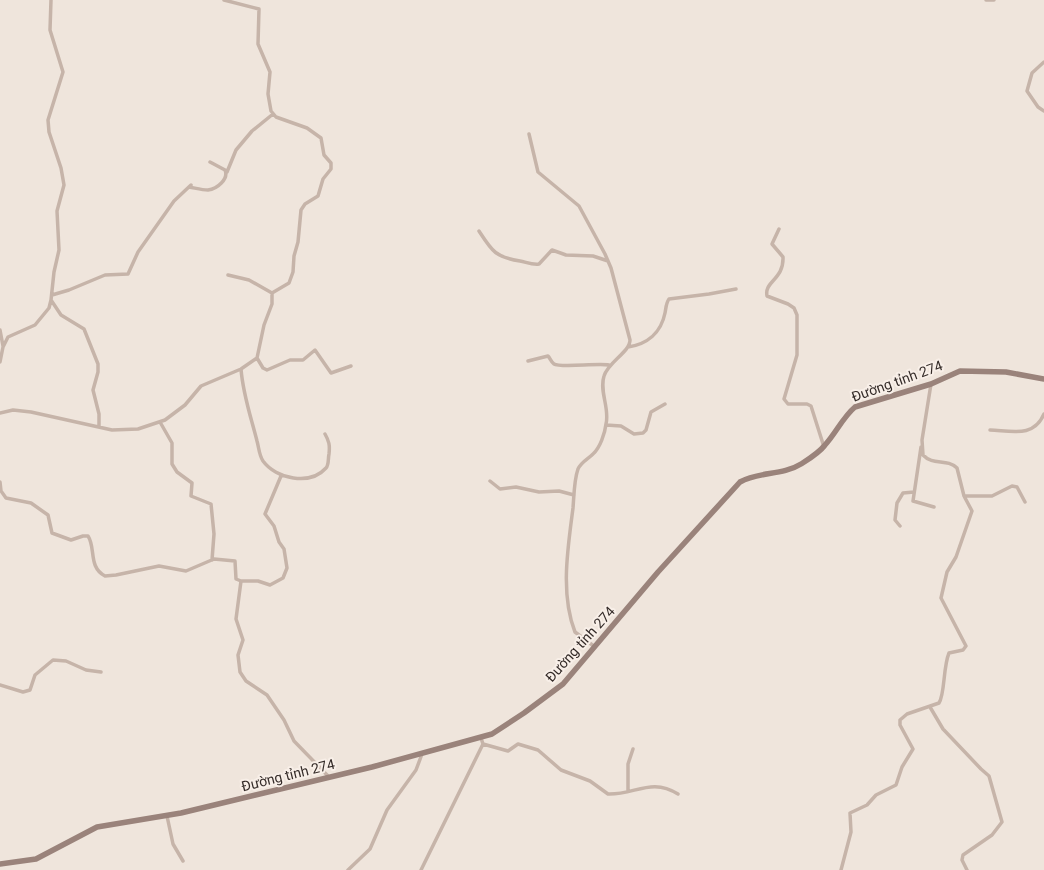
<svg xmlns="http://www.w3.org/2000/svg" width="1044" height="870" font-family="Roboto,sans-serif">
	<style>
		.lines { fill: none; stroke-linecap: round; stroke-linejoin: round }
		.street { stroke: #c6b4a9; stroke-width: 3.5 }
		.secondary { stroke: #9a837b; stroke-width: 5.5 }
		.labels { text-anchor: middle; stroke-width: 4; stroke-linejoin: round; paint-order: stroke }
		.street-label { font-size: 14px; fill: #342b28; stroke: #f8efe8 }
	</style>
	<rect width="100%" height="100%" fill="#efe5dc"/>
	<g class="lines">
		<path class="street" d="M986,0H994
			M1044,62L1032,73L1027,91L1038,107L1044,111
			M529,134L538,172L579,206L605,254L611,268L630,340C630,352 608,362 604,376C599,392 610,408 606,424C605,433 600,448 593,454C588,459 581,462 578,469C574,480 574,496 573,508C568,547 560,594 575,632L595,647
			M227,172L236,150L252,131L273,114
			M189,187C195,188 202,190 208,190C217,189 229,179 225,170L210,162
			M779,229L772,244L783,257C784,280 764,281 767,296L788,304L794,308L797,315V355L784,399L788,404H807L811,406L824,447
			M479,231C492,251 495,257 520,261C526,262 532,265 539,264L552,250L566,255L593,256L608,261
			M228,275L249,280L272,293
			M52,295L69,290L105,275L128,274L138,252L174,201L191,185
			M51,300L61,315L84,329L98,364V372L93,390L99,414V427
			M0,330L3,346
			M628,347C647,344 661,333 665,313C666,308 666,303 669,299L709,294L736,289
			M257,358L263,368L267,370L290,360H303L315,350L331,373L351,366
			M528,361L548,356C550,358 551,362 554,364C560,368 597,363 609,365
			M0,362L3,347L8,337L35,325L49,308L51,300L54,272L59,250L57,211L64,185L61,168L49,132L48,120L63,72L50,30L51,0
			M241,369C243,395 251,417 257,441C259,448 259,455 263,461C276,479 310,486 326,468C329,465 328,458 329,454C330,445 329,441 325,434
			M0,413L13,410L31,412L112,430L138,429L165,420L185,405L201,386L241,369L257,358L264,325L272,304V293L289,283L293,272L294,256L298,242L301,210L305,204L318,196L323,179L331,169V163L324,155L321,138L307,128L276,117L271,111L268,94L270,72L258,44L259,9L224,0
			M160,422L172,443V464L177,472L192,483L191,496L211,504L214,534L212,560
			M606,425L621,426L634,434L643,433L646,430L651,412L665,404
			M990,430C1012,431 1034,438 1044,414
			M921,447L913,501L934,507
			M490,481L500,489L516,487L539,492L559,491L574,495
			M0,482L1,491L6,498L31,503L48,515L52,533L71,540L83,536H88C96,548 88,567 105,576L116,575L159,566L186,571L214,559L235,561L236,579L241,581H258L270,585L283,578L287,568L284,549L279,542L274,526L265,514L281,476
			M964,496H992L1012,486L1017,487L1025,502
			M900,526L895,520L897,503L903,493L914,492
			M241,581L236,619L243,640L238,655L240,672L246,681L267,695L284,720L294,741L329,777
			M0,685L23,692L30,690L35,675L53,660L66,661L86,670L101,672
			M930,707L943,729L981,769L989,776L1002,822L992,835L963,855L962,860L967,870
			M483,744L508,751L518,744L538,750L561,770L590,781L608,794C635,795 651,777 678,794
			M628,791V764L633,749
			M167,816L173,844L183,861
			M348,870L370,849L387,810L416,770L422,754
			M421,870L483,744L481,738
			M841,870L851,832L850,813L867,805L876,795L896,785L902,767L913,749L900,725V720L907,714L939,703C945,694 943,667 949,653L963,650L966,646L941,598L947,572L956,557L972,511L964,496L957,468C947,458 933,466 923,455L922,440L931,384"/>
		<path class="secondary" d="M0,864L36,859L97,827L181,813L372,767L492,734L524,713L563,684L658,572L740,482C759,471 782,476 801,464C809,459 819,453 825,445C836,433 843,417 855,407L931,384L960,371L1006,372L1044,379"/>
	</g>
	<g class="labels">
		<g class="street-label">
			<text transform="translate(897 381) rotate(-20)" y="5">Đường tỉnh 274</text>
			<text transform="translate(580 644) rotate(-48)" y="5">Đường tỉnh 274</text>
			<text transform="translate(288 775) rotate(-14)" y="5">Đường tỉnh 274</text>
		</g>
	</g>
</svg>
